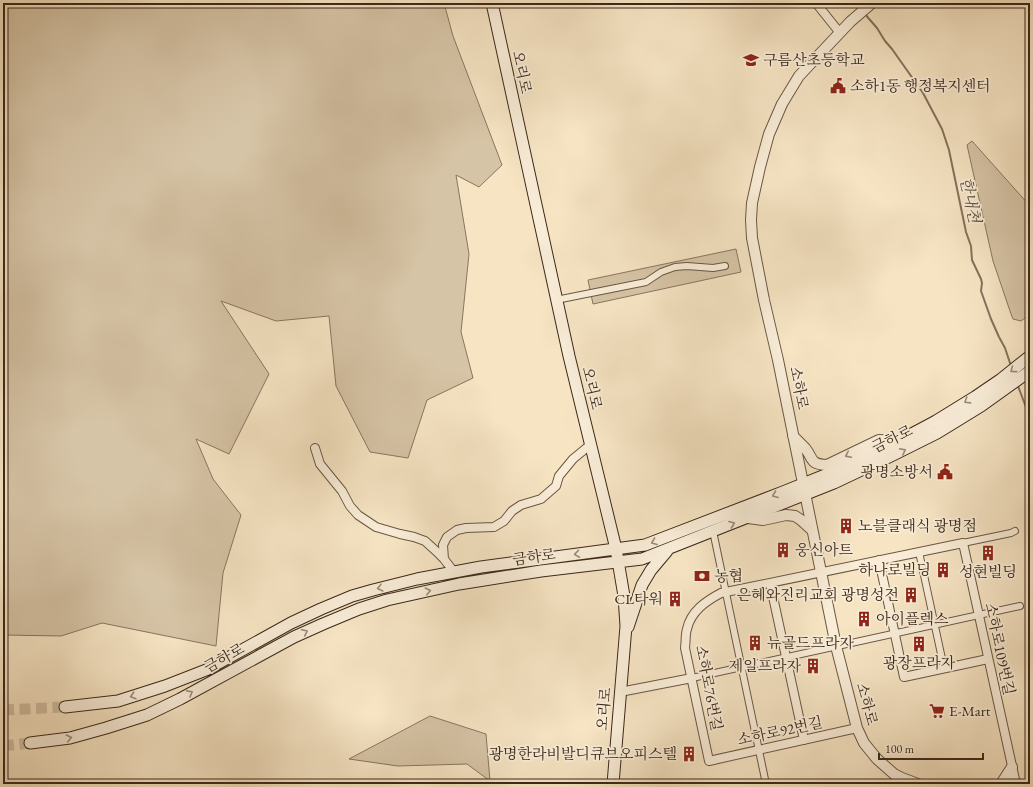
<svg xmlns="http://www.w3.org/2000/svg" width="1033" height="787" font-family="'EB Garamond','Noto Serif KR',serif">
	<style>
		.green { fill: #d6c4a6; stroke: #887660 }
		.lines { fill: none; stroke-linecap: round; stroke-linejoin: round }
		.stream { stroke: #85725c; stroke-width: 2 }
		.secondary-tunnel { stroke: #d1bea1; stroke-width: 11; stroke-dasharray: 11 5.5; stroke-linecap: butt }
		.pedestrian-casing { stroke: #6a5744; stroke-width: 8 }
		.minor-casing { stroke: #6a5744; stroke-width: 10 }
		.tertiary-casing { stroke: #6a5744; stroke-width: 12 }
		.secondary-casing { stroke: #3b2819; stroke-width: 13 }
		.pedestrian { stroke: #f9edd8; stroke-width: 6 }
		.minor { stroke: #f9edd8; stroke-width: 8 }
		.tertiary { stroke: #f9edd8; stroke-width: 10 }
		.secondary { stroke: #f9edd8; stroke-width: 11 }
		.oneway { stroke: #9a8a78 }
		.labels { text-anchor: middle; stroke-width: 3.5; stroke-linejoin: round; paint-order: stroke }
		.poi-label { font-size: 15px; fill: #3b2819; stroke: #f9edd8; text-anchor: start }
		.street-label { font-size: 15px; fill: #3b2819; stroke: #f9edd8 }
		.water-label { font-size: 16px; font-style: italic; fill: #604d3b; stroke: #f9edd8 }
	</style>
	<rect width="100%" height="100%" fill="#f6e4c3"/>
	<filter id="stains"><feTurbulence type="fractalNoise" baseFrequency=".005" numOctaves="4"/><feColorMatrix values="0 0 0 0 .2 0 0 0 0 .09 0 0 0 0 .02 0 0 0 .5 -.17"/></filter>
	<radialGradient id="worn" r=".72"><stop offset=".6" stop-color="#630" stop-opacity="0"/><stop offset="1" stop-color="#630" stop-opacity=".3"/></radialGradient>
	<path class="green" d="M3,3H444L453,36L502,165L479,187L456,175L469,254L461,332L473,378L427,400L408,458L370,452L336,386L329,316L276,321L221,301L269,374L229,454L196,439L213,479L241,515L223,573L216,646L102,623L61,636L3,635Z
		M972,141L1030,206V314L1021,321L1013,319L1011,314L993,261L967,145Z
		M736,249L741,272L593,304L588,280Z
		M430,716L486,734L490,781L467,764L398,766L349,759Z"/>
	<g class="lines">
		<path class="stream" d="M855,3L860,8
			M864,13L877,28L885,41L892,49L923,93L942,129L949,150L966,232L971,246L972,260L981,279L982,283L981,291L991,319L999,337L1005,348L1011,366
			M1018,386L1030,418"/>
		<path class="secondary-tunnel" d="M3,710L65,707
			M3,746L30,743"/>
		<defs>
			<path id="pedestrian" d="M556,300L646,282L661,272L675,267L687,266L713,268L725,266
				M713,531L766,784
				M963,543L1011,533L1015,531
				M919,552L944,668
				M692,678L1020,606"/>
			<path id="minor" d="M816,3L840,33
				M315,448L320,464L342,491L350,506L358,515L376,527L400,534L414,537L425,541L436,551L444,559L443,545L447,537L457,530L466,528L494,527L504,521L512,511L521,505L541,499L556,486L559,476L573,459L590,445
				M444,559L454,572
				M879,560L904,677L988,659
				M770,583L804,740
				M620,692L692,678
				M857,728L709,761L685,648C686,642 685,635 687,629C691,611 706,601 721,593L963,543L1016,784"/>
			<path id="tertiary" d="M872,3L850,22L799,76L782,104L769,134L760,167L752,203L751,220L752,238L764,300L778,360L821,572L836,646L857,728L864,743L877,759L894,774L902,778L918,784
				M793,436C797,440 801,444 805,448C814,459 809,464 827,465L879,440L898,441
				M748,518L763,520L786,515L795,516L801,520L812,530
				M1001,784L1012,767"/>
			<path id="secondary" d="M492,3L569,356L616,549L624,596L626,626L613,784
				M628,627L642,585L651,570L667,551
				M65,707L118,701L165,686L206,670L291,623L321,609L352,596L373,590L417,579L481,567L645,545L783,492L830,473L906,437L936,421L975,397L1000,380L1030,356
				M30,743L70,738L106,728L147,715L180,699L294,637L323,624L359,609L387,600L459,584L541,571L642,559L834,483L891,456L937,433L981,406L1030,371"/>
		</defs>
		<use href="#pedestrian" class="pedestrian-casing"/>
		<use href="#minor" class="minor-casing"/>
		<use href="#tertiary" class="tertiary-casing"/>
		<use href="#secondary" class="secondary-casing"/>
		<use href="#pedestrian" class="pedestrian"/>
		<use href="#minor" class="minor"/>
		<use href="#tertiary" class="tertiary"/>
		<use href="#secondary" class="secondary"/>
	</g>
	<defs><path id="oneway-chevron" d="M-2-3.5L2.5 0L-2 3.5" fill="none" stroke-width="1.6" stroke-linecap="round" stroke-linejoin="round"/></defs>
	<g class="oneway">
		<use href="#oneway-chevron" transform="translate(1013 370) rotate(143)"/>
		<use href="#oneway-chevron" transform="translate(967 401) rotate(148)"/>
		<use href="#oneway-chevron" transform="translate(903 451) rotate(-27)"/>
		<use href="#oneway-chevron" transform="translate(848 455) rotate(154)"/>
		<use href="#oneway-chevron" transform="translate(775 495) rotate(159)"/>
		<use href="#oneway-chevron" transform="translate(732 524) rotate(-21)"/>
		<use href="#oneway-chevron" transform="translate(654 542) rotate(159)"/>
		<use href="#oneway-chevron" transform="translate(577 554) rotate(172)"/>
		<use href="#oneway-chevron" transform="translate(380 588) rotate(166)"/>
		<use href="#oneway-chevron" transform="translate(428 591) rotate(-12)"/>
		<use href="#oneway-chevron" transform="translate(305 632) rotate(-25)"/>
		<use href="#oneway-chevron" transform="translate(190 693) rotate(-29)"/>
		<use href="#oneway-chevron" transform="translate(133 696) rotate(162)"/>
		<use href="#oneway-chevron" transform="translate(69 738) rotate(-11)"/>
	</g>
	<defs>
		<symbol id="school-bare" viewBox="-9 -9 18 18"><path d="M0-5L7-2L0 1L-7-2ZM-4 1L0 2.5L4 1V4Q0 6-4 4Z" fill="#8f2418" stroke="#f9edd8" stroke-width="2.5" paint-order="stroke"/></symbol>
		<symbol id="civic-bare" viewBox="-9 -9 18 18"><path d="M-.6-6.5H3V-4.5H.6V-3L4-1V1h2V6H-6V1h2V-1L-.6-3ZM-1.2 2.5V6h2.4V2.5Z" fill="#8f2418" stroke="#f9edd8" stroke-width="2.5" paint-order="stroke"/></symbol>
		<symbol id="building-bare" viewBox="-9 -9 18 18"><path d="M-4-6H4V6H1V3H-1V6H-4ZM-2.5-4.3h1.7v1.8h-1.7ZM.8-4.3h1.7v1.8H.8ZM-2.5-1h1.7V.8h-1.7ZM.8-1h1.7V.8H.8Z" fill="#8f2418" stroke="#f9edd8" stroke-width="2.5" paint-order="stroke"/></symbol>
		<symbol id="bank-bare" viewBox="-9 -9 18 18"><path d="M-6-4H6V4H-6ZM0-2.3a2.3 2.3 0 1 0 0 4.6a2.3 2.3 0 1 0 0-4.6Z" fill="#8f2418" stroke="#f9edd8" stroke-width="2.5" paint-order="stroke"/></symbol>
		<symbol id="supermarket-bare" viewBox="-9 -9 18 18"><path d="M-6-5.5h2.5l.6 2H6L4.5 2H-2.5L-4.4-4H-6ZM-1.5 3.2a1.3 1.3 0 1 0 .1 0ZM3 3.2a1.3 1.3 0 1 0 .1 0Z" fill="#8f2418" stroke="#f9edd8" stroke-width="2.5" paint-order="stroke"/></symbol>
	</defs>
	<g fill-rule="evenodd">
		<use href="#school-bare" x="740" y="49" width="22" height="22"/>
		<use href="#civic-bare" x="827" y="75" width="22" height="22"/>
		<use href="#civic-bare" x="934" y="461" width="22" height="22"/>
		<use href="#building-bare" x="835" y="515" width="22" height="22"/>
		<use href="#building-bare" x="772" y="539" width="22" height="22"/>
		<use href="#building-bare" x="977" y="542" width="22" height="22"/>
		<use href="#building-bare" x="932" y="559" width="22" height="22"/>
		<use href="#bank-bare" x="691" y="565" width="22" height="22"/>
		<use href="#building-bare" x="900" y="584" width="22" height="22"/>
		<use href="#building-bare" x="664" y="588" width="22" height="22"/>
		<use href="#building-bare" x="853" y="608" width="22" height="22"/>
		<use href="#building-bare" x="744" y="632" width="22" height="22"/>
		<use href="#building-bare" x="908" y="633" width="22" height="22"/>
		<use href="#building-bare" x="802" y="655" width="22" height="22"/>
		<use href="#supermarket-bare" x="926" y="700" width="22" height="22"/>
		<use href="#building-bare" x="678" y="743" width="22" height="22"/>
	</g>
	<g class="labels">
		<g class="poi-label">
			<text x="763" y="65">구름산초등학교</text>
			<text x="850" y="91">소하1동 행정복지센터</text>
			<text x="933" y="477" text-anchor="end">광명소방서</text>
			<text x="858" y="531">노블클래식 광명점</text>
			<text x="795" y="555">웅신아트</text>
			<text x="931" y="575" text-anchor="end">하나로빌딩</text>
			<text x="988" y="577" text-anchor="middle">성현빌딩</text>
			<text x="714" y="581">농협</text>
			<text x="899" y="600" text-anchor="end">은혜와진리교회 광명성전</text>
			<text x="663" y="604" text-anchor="end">CL타워</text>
			<text x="876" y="624">아이플렉스</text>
			<text x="767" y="648">뉴골드프라자</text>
			<text x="919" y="668" text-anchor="middle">광장프라자</text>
			<text x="801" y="671" text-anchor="end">제일프라자</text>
			<text x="949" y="716">E-Mart</text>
			<text x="677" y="759" text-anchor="end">광명한라비발디큐브오피스텔</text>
		</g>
		<g class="street-label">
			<text transform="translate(522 72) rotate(78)" y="5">오리로</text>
			<text transform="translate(592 388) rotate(77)" y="5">오리로</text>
			<text transform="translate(799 388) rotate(79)" y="5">소하로</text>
			<text transform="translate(892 439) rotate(-26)" y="5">금하로</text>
			<text transform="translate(534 557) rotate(-8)" y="5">금하로</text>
			<text transform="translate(1000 649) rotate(78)" y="5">소하로109번길</text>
			<text transform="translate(224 658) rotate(-29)" y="5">금하로</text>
			<text transform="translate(709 688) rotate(79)" y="5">소하로76번길</text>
			<text transform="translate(867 704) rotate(75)" y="5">소하로</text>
			<text transform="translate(604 709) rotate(-85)" y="5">오리로</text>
			<text transform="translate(780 731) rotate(-12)" y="5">소하로92번길</text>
		</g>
		<g class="water-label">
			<text transform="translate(971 200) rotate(78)" y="6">한내천</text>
		</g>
	</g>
	<rect width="1033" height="787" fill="none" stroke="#f6e4c3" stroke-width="16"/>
	<rect x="4" y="4" width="1025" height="779" fill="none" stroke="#3b2819" stroke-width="2"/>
	<rect x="8" y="8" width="1017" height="771" fill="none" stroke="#3b2819"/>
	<path d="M879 753v6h104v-6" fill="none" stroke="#3b2819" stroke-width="2"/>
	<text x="885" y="753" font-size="12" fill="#3b2819" stroke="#f9edd8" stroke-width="3" paint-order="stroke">100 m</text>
	<rect width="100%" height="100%" filter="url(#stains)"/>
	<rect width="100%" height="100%" fill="url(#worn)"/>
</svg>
